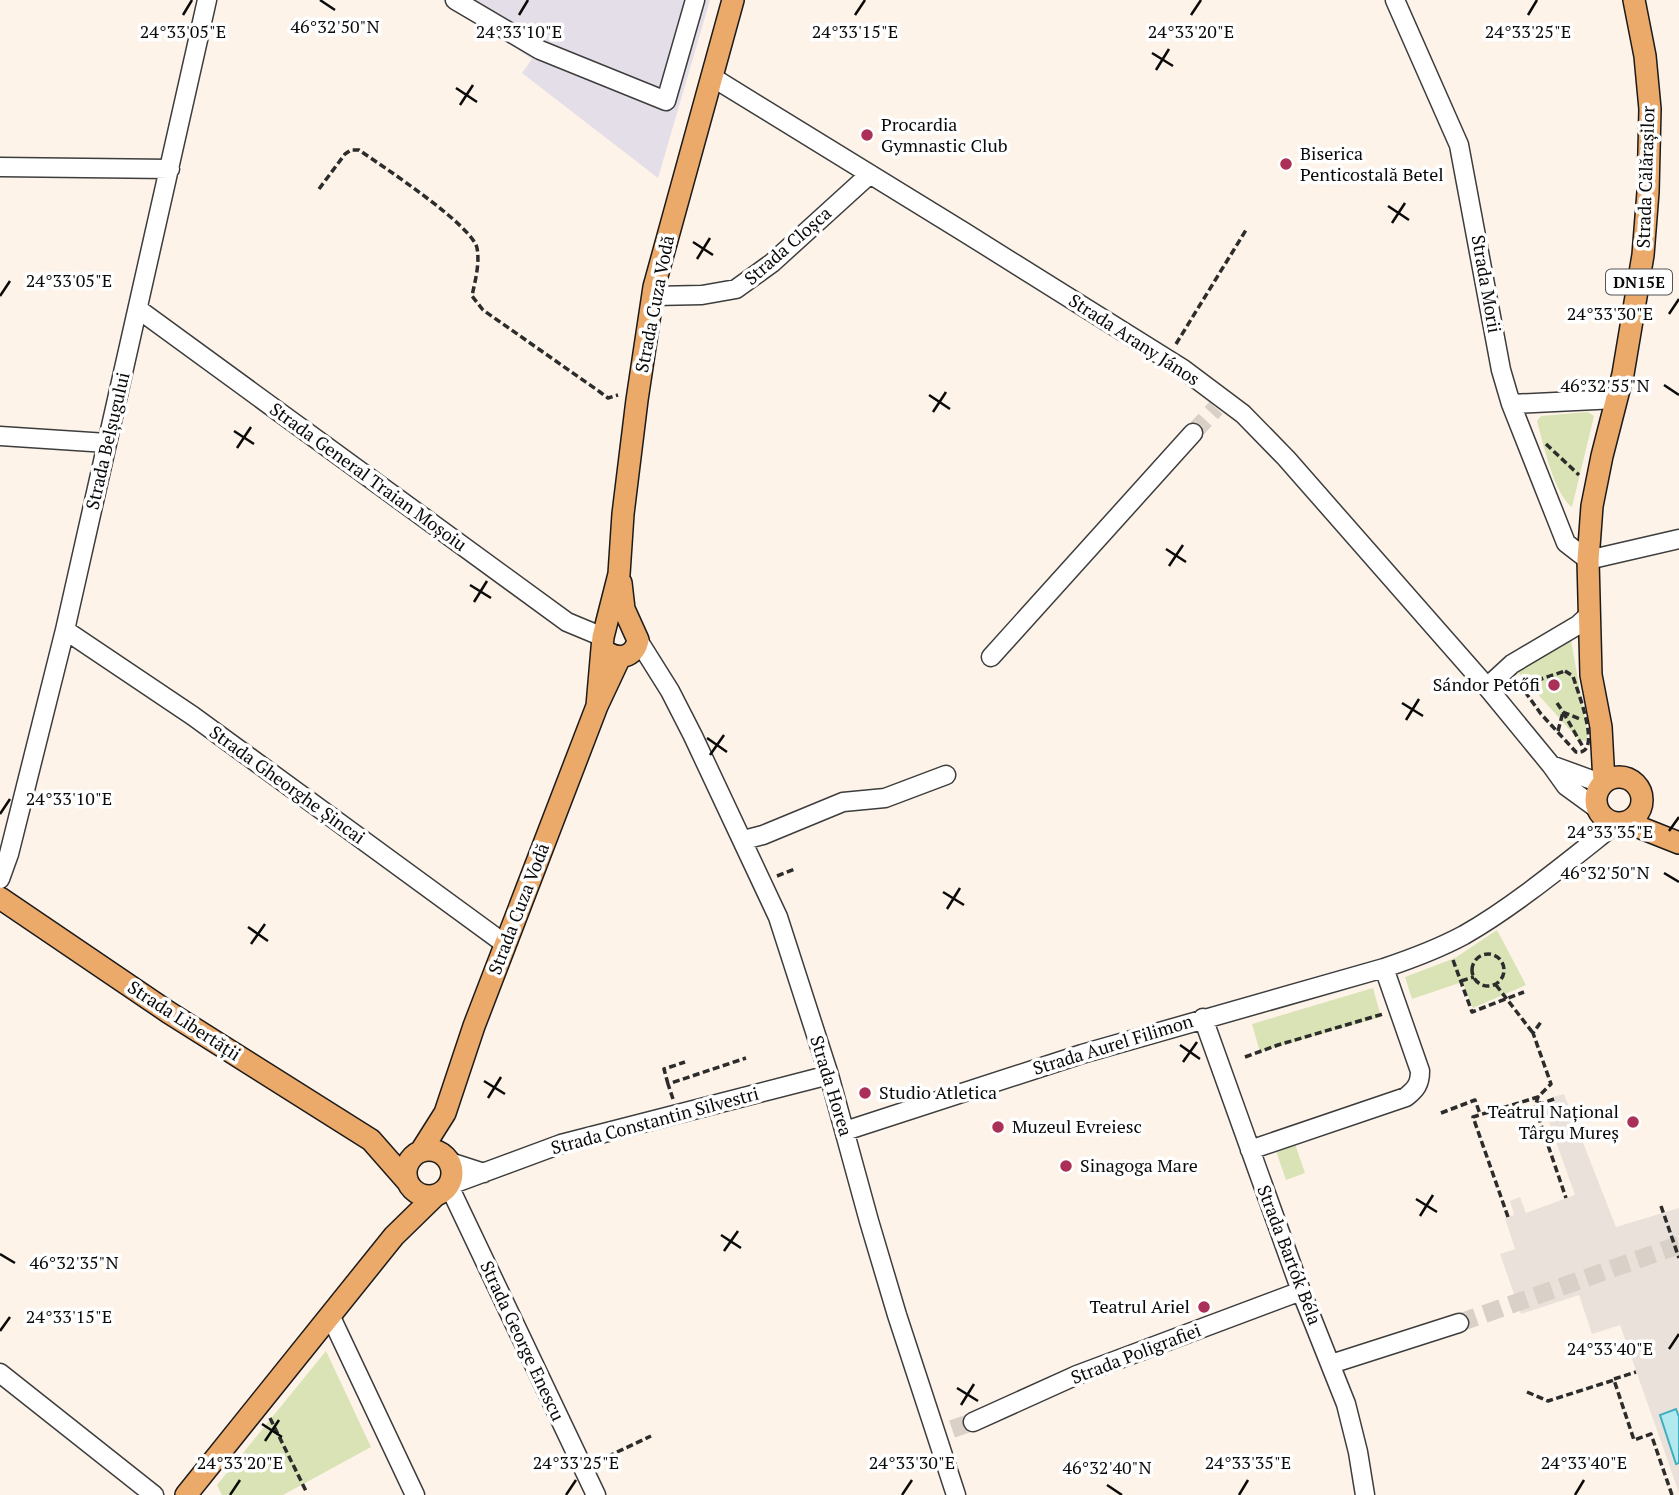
<svg xmlns="http://www.w3.org/2000/svg" width="1679" height="1495" font-family="'PT Serif',serif">
	<style>
		.industrial { fill: #e4dee8 }
		.green { fill: #d9e3b6 }
		.plaza { fill: #eae1da }
		.water { fill: #b2e9ef; stroke: #40afbf; stroke-width: 2 }
		.lines { fill: none; stroke-linecap: round; stroke-linejoin: round }
		.minor-tunnel { stroke: #d9d0c7; stroke-width: 18; stroke-dasharray: 18 9; stroke-linecap: butt }
		.minor-casing { stroke: #3d3d3d; stroke-width: 21 }
		.major-casing { stroke: #1b1b1b; stroke-width: 24 }
		.path { stroke: #2c2c2c; stroke-width: 3.5; stroke-dasharray: 7 3.5; stroke-linecap: butt }
		.minor { stroke: #fff; stroke-width: 18 }
		.major { stroke: #eba96a; stroke-width: 21 }
		.ticks { fill: none; stroke: #0a0a0a; stroke-width: 2.5 }
		.poi-dot { fill: #ab3057; stroke: #fff; stroke-width: 2.5 }
		.labels { text-anchor: middle; stroke-width: 7; stroke-linejoin: round; paint-order: stroke }
		.shield { fill: #fff; stroke: #545454; stroke-width: 2 }
		.shield-label { font-size: 16px; font-weight: bold; fill: #0a0a0a }
		.poi-label { font-size: 18px; fill: #0a0a0a; stroke: #fff; text-anchor: start }
		.street-label { font-size: 18px; fill: #0a0a0a; stroke: #fff }
		.ticks-label { font-size: 18px; text-anchor: middle; fill: #0a0a0a; stroke: #fff; stroke-width: 7; stroke-linejoin: round; paint-order: stroke }
	</style>
	<rect width="100%" height="100%" fill="#fdf3e8"/>
	<path class="industrial" d="M443,0H710L658,178L522,73L532,59Z"/>
	<path class="green" d="M1588,412L1594,416L1572,507C1554,494 1543,443 1537,421L1541,416Z
		M1571,640L1588,736L1585,741L1578,739L1517,671Z
		M1497,930L1526,985L1473,1008L1462,982L1412,999L1405,977L1455,958Z
		M1373,988L1381,1017L1260,1052L1252,1024Z
		M1295,1144L1305,1173L1286,1180L1276,1151Z
		M326,1351L371,1447L283,1495H222L217,1485Z"/>
	<path class="plaza" d="M1564,1094L1616,1227L1679,1208V1493L1620,1325L1592,1334L1579,1295L1521,1314L1500,1254L1515,1249L1505,1218L1514,1215L1510,1201L1520,1197L1526,1213L1575,1195L1543,1105L1554,1102L1553,1097Z"/>
	<path class="water" d="M1676,1409L1679,1417V1463L1676,1464L1660,1415Z"/>
	<g class="lines">
		<path class="minor-tunnel" d="M1193,433L1216,408
			M1459,1323L1679,1245
			M952,1429L973,1422"/>
		<defs>
			<path id="minor" d="M455,0L540,50L666,101L695,0
				M1395,0L1459,145L1501,370L1511,404L1566,543L1588,560L1679,539
				M712,77L964,232L1183,369L1243,414L1286,458L1487,687L1551,765L1566,786L1599,810
				M0,167L170,169
				M653,296L702,295L736,289L772,263L870,174
				M138,309L567,622L603,637
				M1511,404L1617,399
				M0,436L107,443
				M65,630L193,716L505,944
				M638,640L670,691L693,736L778,917L829,1075L869,1221L897,1315L956,1495
				M991,657L1193,433
				M1487,687L1512,664L1578,625L1588,616
				M1551,765L1603,784
				M744,840L763,835L843,802L885,798L946,775
				M0,879L9,854L65,630L207,0
				M1203,1018L1301,1291L1346,1404L1358,1452L1365,1495
				M845,1131L1082,1054L1384,968C1411,959 1438,949 1464,935C1515,906 1570,860 1617,823
				M1250,1150L1406,1097C1416,1089 1420,1084 1420,1071L1384,968
				M450,1162L484,1173
				M450,1185L561,1144L829,1075
				M449,1186L596,1495
				M330,1315L415,1495
				M1331,1364L1459,1323
				M0,1373L154,1495
				M973,1422L1077,1375L1301,1291"/>
			<path id="major" d="M608,653C622,661 635,655 638,640L624,609L621,583
				M597,706L603,637L619,574L623,514L637,400L654,287L733,0
				M1596 800a23 23 0 1 1 46 0a23 23 0 1 1-46 0Z
				M1604,782L1601,727L1591,675L1588,560L1592,506L1602,456L1623,374L1643,255L1648,192L1650,109L1645,56L1634,0
				M1626,822L1679,843
				M0,898L168,1012L371,1140L407,1181
				M406 1173a23 23 0 1 1 46 0a23 23 0 1 1-46 0Z
				M421,1151L445,1113L474,1026L597,706L620,657
				M186,1495L394,1236L435,1196"/>
		</defs>
		<use href="#minor" class="minor-casing"/>
		<use href="#major" class="major-casing"/>
		<path class="path" d="M319,189L345,154L351,150H359C382,166 472,225 477,248C480,264 475,281 472,296L483,310L600,392L608,398L618,395
			M1176,344L1246,230
			M1546,444L1579,475
			M1565,671L1573,676C1577,691 1604,756 1576,752L1541,714L1526,693L1541,679Z
			M1557,703L1563,712L1580,719
			M1563,712L1583,747
			M1558,731L1563,712
			M777,876L795,869
			M1472 970a16 16 0 1 1 32 0a16 16 0 1 1-32 0Z
			M1453,960L1472,1012L1524,992
			M1461,981L1474,977
			M1496,985L1533,1033
			M1245,1057L1278,1045L1383,1014
			M668,1084L664,1069L685,1062
			M673,1099L668,1084L746,1058
			M1554,1099L1540,1104L1538,1097L1535,1107L1566,1198
			M1441,1113L1475,1100L1480,1114
			M1661,1206L1679,1258
			M1508,1217L1473,1117L1538,1097L1551,1084L1533,1033L1541,1022
			M1614,1379L1636,1372
			M1527,1392L1548,1401L1614,1380L1634,1440L1651,1434L1672,1495
			M270,1418L306,1491
			M598,1461L651,1436"/>
		<use href="#minor" class="minor"/>
		<use href="#major" class="major"/>
	</g>
	<path class="ticks" d="M320,0L335,10M183,15L192,0M519,15L528,0M855,15L865,0M1191,15L1201,0M1528,15L1537,0M1152,53L1173,66M1156,70L1169,49M456,88L477,102M460,105L473,85M1388,206L1409,220M1392,223L1405,203M693,242L713,255M697,259L710,238M0,296L10,281M1669,314L1679,299M1664,385L1679,395M929,395L950,409M933,412L946,392M234,431L254,444M237,448L251,427M1166,549L1186,562M1169,566L1183,545M470,585L491,598M474,602L487,581M1402,703L1423,716M1406,720L1419,699M707,738L727,752M710,755L724,735M0,814L10,799M1669,831L1679,817M1664,873L1679,882M943,892L964,905M947,909L960,888M248,927L268,941M251,944L265,924M1180,1045L1200,1059M1183,1062L1197,1042M484,1081L505,1094M488,1098L501,1077M1416,1199L1437,1212M1420,1216L1433,1195M721,1235L741,1248M724,1251L738,1231M0,1254L15,1263M0,1331L10,1317M1669,1349L1679,1334M957,1388L978,1401M961,1405L974,1384M262,1424L282,1437M265,1441L279,1420M1107,1485L1122,1495M230,1495L240,1480M566,1495L576,1480M902,1495L912,1480M1239,1495L1248,1480M1575,1495L1584,1480"/>
	<g class="poi-dot">
		<circle cx="867" cy="135" r="7"/>
		<circle cx="1286" cy="164" r="7"/>
		<circle cx="1554" cy="685" r="7"/>
		<circle cx="865" cy="1093" r="7"/>
		<circle cx="1633" cy="1122" r="7"/>
		<circle cx="998" cy="1127" r="7"/>
		<circle cx="1066" cy="1166" r="7"/>
		<circle cx="1204" cy="1307" r="7"/>
	</g>
	<g class="labels">
		<rect class="shield" x="1606" y="269.5" width="66" height="25" rx="5"/>
		<g class="shield-label">
			<text x="1639" y="288">DN15E</text>
		</g>
		<g class="poi-label">
			<text x="881" y="131">Procardia<tspan x="881" dy="21">Gymnastic Club</tspan></text>
			<text x="1300" y="160">Biserica<tspan x="1300" dy="21">Penticostală Betel</tspan></text>
			<text x="1540" y="691" text-anchor="end">Sándor Petőfi</text>
			<text x="879" y="1099">Studio Atletica</text>
			<text x="1619" y="1118" text-anchor="end">Teatrul Național<tspan x="1619" dy="21">Târgu Mureș</tspan></text>
			<text x="1012" y="1133">Muzeul Evreiesc</text>
			<text x="1080" y="1172">Sinagoga Mare</text>
			<text x="1190" y="1313" text-anchor="end">Teatrul Ariel</text>
		</g>
		<g class="street-label">
			<text transform="translate(1646 177) rotate(-88)" y="6">Strada Călărașilor</text>
			<text transform="translate(788 246) rotate(-41)" y="6">Strada Cloșca</text>
			<text transform="translate(1486 284) rotate(80)" y="6">Strada Morii</text>
			<text transform="translate(655 304) rotate(-79)" y="6">Strada Cuza Vodă</text>
			<text transform="translate(1134 340) rotate(33)" y="6">Strada Arany János</text>
			<text transform="translate(108 441) rotate(-77)" y="6">Strada Belșugului</text>
			<text transform="translate(368 477) rotate(36)" y="6">Strada General Traian Moșoiu</text>
			<text transform="translate(287 785) rotate(36)" y="6">Strada Gheorghe Șincai</text>
			<text transform="translate(519 909) rotate(-69)" y="6">Strada Cuza Vodă</text>
			<text transform="translate(184 1021) rotate(33)" y="6">Strada Libertății</text>
			<text transform="translate(1113 1045) rotate(-17)" y="6">Strada Aurel Filimon</text>
			<text transform="translate(831 1086) rotate(73)" y="6">Strada Horea</text>
			<text transform="translate(655 1121) rotate(-15)" y="6">Strada Constantin Silvestri</text>
			<text transform="translate(1289 1255) rotate(69)" y="6">Strada Bartók Béla</text>
			<text transform="translate(522 1341) rotate(65)" y="6">Strada George Enescu</text>
			<text transform="translate(1136 1354) rotate(-21)" y="6">Strada Poligrafiei</text>
		</g>
	</g>
	<g class="ticks-label">
		<text x="335" y="33">46°32'50"N</text>
		<text x="183" y="38">24°33'05"E</text>
		<text x="519" y="38">24°33'10"E</text>
		<text x="855" y="38">24°33'15"E</text>
		<text x="1191" y="38">24°33'20"E</text>
		<text x="1528" y="38">24°33'25"E</text>
		<text x="69" y="287">24°33'05"E</text>
		<text x="1610" y="320">24°33'30"E</text>
		<text x="1605" y="392">46°32'55"N</text>
		<text x="69" y="805">24°33'10"E</text>
		<text x="1610" y="838">24°33'35"E</text>
		<text x="1605" y="879">46°32'50"N</text>
		<text x="74" y="1269">46°32'35"N</text>
		<text x="69" y="1323">24°33'15"E</text>
		<text x="1610" y="1355">24°33'40"E</text>
		<text x="240" y="1469">24°33'20"E</text>
		<text x="576" y="1469">24°33'25"E</text>
		<text x="912" y="1469">24°33'30"E</text>
		<text x="1248" y="1469">24°33'35"E</text>
		<text x="1584" y="1469">24°33'40"E</text>
		<text x="1107" y="1474">46°32'40"N</text>
	</g>
</svg>
